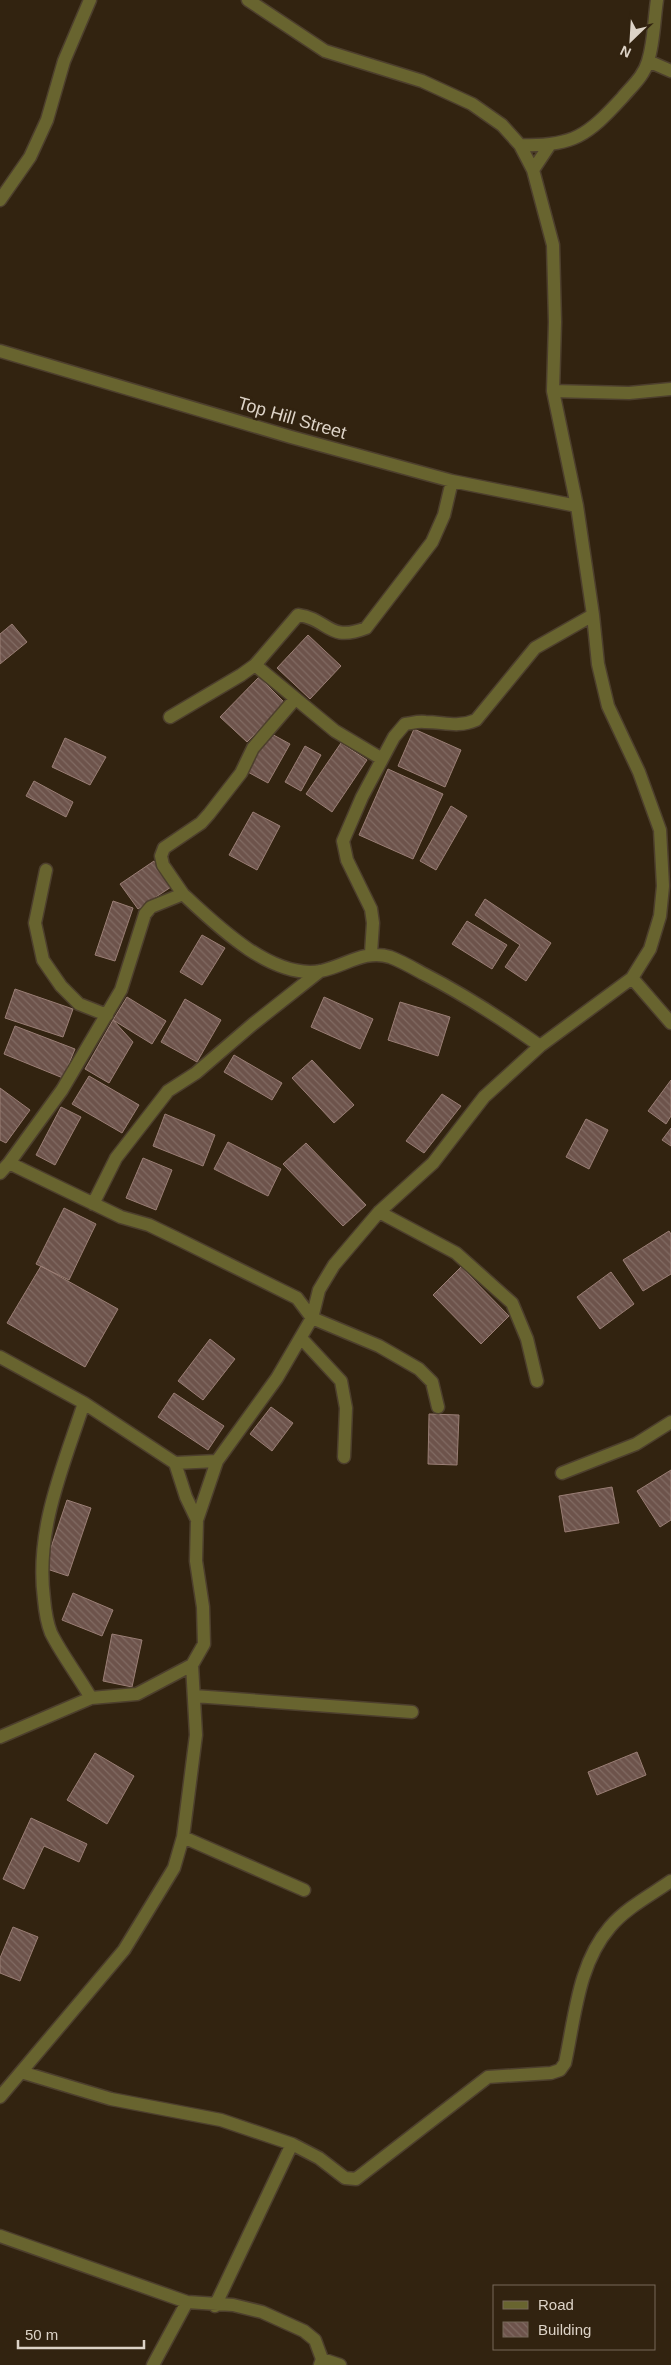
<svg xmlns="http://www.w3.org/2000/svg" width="671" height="2365" font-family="Arial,sans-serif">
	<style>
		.building { fill: url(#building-back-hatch); stroke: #9a7e75 }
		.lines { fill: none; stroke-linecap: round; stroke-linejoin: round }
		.street-casing { stroke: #4d3f2d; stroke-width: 15 }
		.street { stroke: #68642f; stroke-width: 12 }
		.labels { text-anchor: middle; stroke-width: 5; stroke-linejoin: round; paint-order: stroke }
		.street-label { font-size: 18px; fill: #ddd3c7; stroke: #322310 }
	</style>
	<defs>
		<pattern id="building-back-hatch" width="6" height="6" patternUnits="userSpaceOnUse" patternTransform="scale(1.25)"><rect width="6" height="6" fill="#6d534b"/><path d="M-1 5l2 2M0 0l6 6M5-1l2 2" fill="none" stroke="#816b63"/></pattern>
	</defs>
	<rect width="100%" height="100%" fill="#322310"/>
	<path class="building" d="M12,624L27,642L0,664V634Z
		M308,635L341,666L310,699L277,668Z
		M259,677L285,703L247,742L220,717Z
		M414,729L461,750L445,787L398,766Z
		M268,732L290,744L268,783L246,771Z
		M65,738L106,757L90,785L52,767Z
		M341,743L367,760L332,812L306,794Z
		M305,746L321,755L301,791L285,782Z
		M388,769L443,794L413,859L359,835Z
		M34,781L73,802L66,817L26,796Z
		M451,806L467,816L436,870L420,861Z
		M253,812L280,826L257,870L229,855Z
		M154,861L171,887L138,909L120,884Z
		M485,899L551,943L526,981L505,967L520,945L475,915Z
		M113,901L133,908L115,961L95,955Z
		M467,921L507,945L492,969L452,944Z
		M202,935L225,948L202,985L180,972Z
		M15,989L73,1009L63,1037L5,1018Z
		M127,997L166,1021L152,1044L113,1020Z
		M324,997L373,1019L360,1049L311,1027Z
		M185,999L221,1020L197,1062L161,1042Z
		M400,1002L450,1017L438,1056L388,1040Z
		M113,1020L133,1042L109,1083L85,1069Z
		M15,1026L75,1049L63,1078L4,1054Z
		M234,1055L282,1083L272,1100L224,1072Z
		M312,1060L354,1105L334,1123L292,1078Z
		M89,1076L139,1105L122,1133L72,1104Z
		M671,1080V1116L666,1124L648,1111Z
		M0,1088L30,1110L6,1143L0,1140Z
		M442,1094L461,1106L424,1153L406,1141Z
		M61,1107L81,1117L55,1165L36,1155Z
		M165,1114L215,1135L203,1166L153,1146Z
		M586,1119L608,1130L589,1169L566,1157Z
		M671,1128V1146L662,1140Z
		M228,1142L281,1169L268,1196L214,1169Z
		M306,1143L366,1205L343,1226L283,1164Z
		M143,1158L172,1170L156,1210L126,1198Z
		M64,1208L96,1224L69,1280L36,1264Z
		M669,1231L671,1234V1274L643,1291L623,1260Z
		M41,1266L118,1309L85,1367L7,1323Z
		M461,1267L509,1316L481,1344L433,1295Z
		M611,1272L634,1304L600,1329L577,1297Z
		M210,1339L235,1359L203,1400L178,1381Z
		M174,1393L224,1426L208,1450L158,1417Z
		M271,1407L293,1423L272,1451L250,1434Z
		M429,1414L459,1415L457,1465L428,1464Z
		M671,1470V1520L660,1527L637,1491Z
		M612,1487L619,1523L565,1532L559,1496Z
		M67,1500L91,1508L68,1576L44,1568Z
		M73,1593L113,1610L102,1636L62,1620Z
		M112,1634L142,1640L132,1687L103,1681Z
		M637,1752L646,1775L597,1795L588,1772Z
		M95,1753L134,1776L107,1824L67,1800Z
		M31,1818L87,1844L79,1862L44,1846L24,1889L3,1879Z
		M13,1927L38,1937L20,1981L0,1973V1958Z"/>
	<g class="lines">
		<defs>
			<path id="street" d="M648,61L671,71
				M520,145C573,147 588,135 622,98C632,86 644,76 648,61C654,42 654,20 657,0
				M533,170L549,146
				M0,200L30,157L47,120L64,61L90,0
				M0,351L291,437L452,481L577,506
				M553,391L629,393L671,389
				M255,665L335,731L382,759
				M170,717L241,675L255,665L298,615C329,619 328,643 366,628L432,542L444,515L452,481
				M46,870L35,923L43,960L61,986L79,1004L107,1015
				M183,894L163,865L161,856L164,848L201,823L209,814L241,773L253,748L295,699
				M371,953L373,923L371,909L347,860L343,841L362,797L394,737L405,724C412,723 419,721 425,722C444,722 458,728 476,720L535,648L593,615
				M632,978L671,1023
				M9,1163L62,1090L121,990L145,914L151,907L183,894C216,925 272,980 321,971C345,966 365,949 390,957C401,961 413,968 424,974C465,995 502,1019 540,1046L632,978L650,949L660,916L663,886L660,830L639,772L608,706L598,664L593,615L577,506L553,391L555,322L553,245L533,170L520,145L502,125L472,104L422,81L325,51L248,0
				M0,1173L9,1163L121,1217L149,1225L176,1238L297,1298L312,1318L379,1346L419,1369L432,1382L438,1407
				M93,1204L116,1158L168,1091L196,1073L253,1024L320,971
				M379,1212L456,1253L512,1303L527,1339L537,1381
				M301,1338L341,1381L346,1408L344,1457
				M0,1357L84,1403L175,1463L217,1461
				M84,1403C63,1467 35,1530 44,1599C45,1610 47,1623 51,1633C62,1655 79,1677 91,1698
				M175,1463L186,1497L197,1520
				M562,1473L636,1444L671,1422
				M194,1696L412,1712
				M0,1737L91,1698L137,1694L192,1665L204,1644L203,1607L196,1561L197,1520L217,1461L277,1378L312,1318L319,1290L334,1265L379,1212L433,1163L484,1097L540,1046
				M183,1837L304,1890
				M21,2072L111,2099L221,2120L292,2144L319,2158L345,2178L356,2179L488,2077L551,2073L560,2070L565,2063C575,2017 578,1964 610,1927C626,1908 651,1895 671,1881
				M0,2097L124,1950L174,1868L183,1837L196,1735L192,1665
				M0,2236L187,2302L233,2305L262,2312L304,2331L315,2340L322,2359L320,2365
				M215,2306L292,2144
				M322,2359L340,2365
				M153,2365L187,2302"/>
		</defs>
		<use href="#street" class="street-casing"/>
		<use href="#street" class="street"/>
	</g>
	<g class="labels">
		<g class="street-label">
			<text transform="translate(292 418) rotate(16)" y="6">Top Hill Street</text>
		</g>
	</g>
	<rect x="493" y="2285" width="162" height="65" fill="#322310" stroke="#766959"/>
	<rect x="503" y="2301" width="25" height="8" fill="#68642f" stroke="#766959"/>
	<text x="538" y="2310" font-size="15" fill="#ddd3c7">Road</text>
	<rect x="503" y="2322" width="25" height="15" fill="url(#building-back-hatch)" stroke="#766959"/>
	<text x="538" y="2335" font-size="15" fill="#ddd3c7">Building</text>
	<g transform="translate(631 40) rotate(205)" stroke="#322310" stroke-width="4" paint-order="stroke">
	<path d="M0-4L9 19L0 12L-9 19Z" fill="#ddd3c7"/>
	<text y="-8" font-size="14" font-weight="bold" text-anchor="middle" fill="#ddd3c7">N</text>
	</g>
	<path d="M18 2340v8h126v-8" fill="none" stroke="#ddd3c7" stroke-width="2.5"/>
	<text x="25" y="2340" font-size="15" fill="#ddd3c7" stroke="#322310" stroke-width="4" paint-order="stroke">50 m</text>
</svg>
